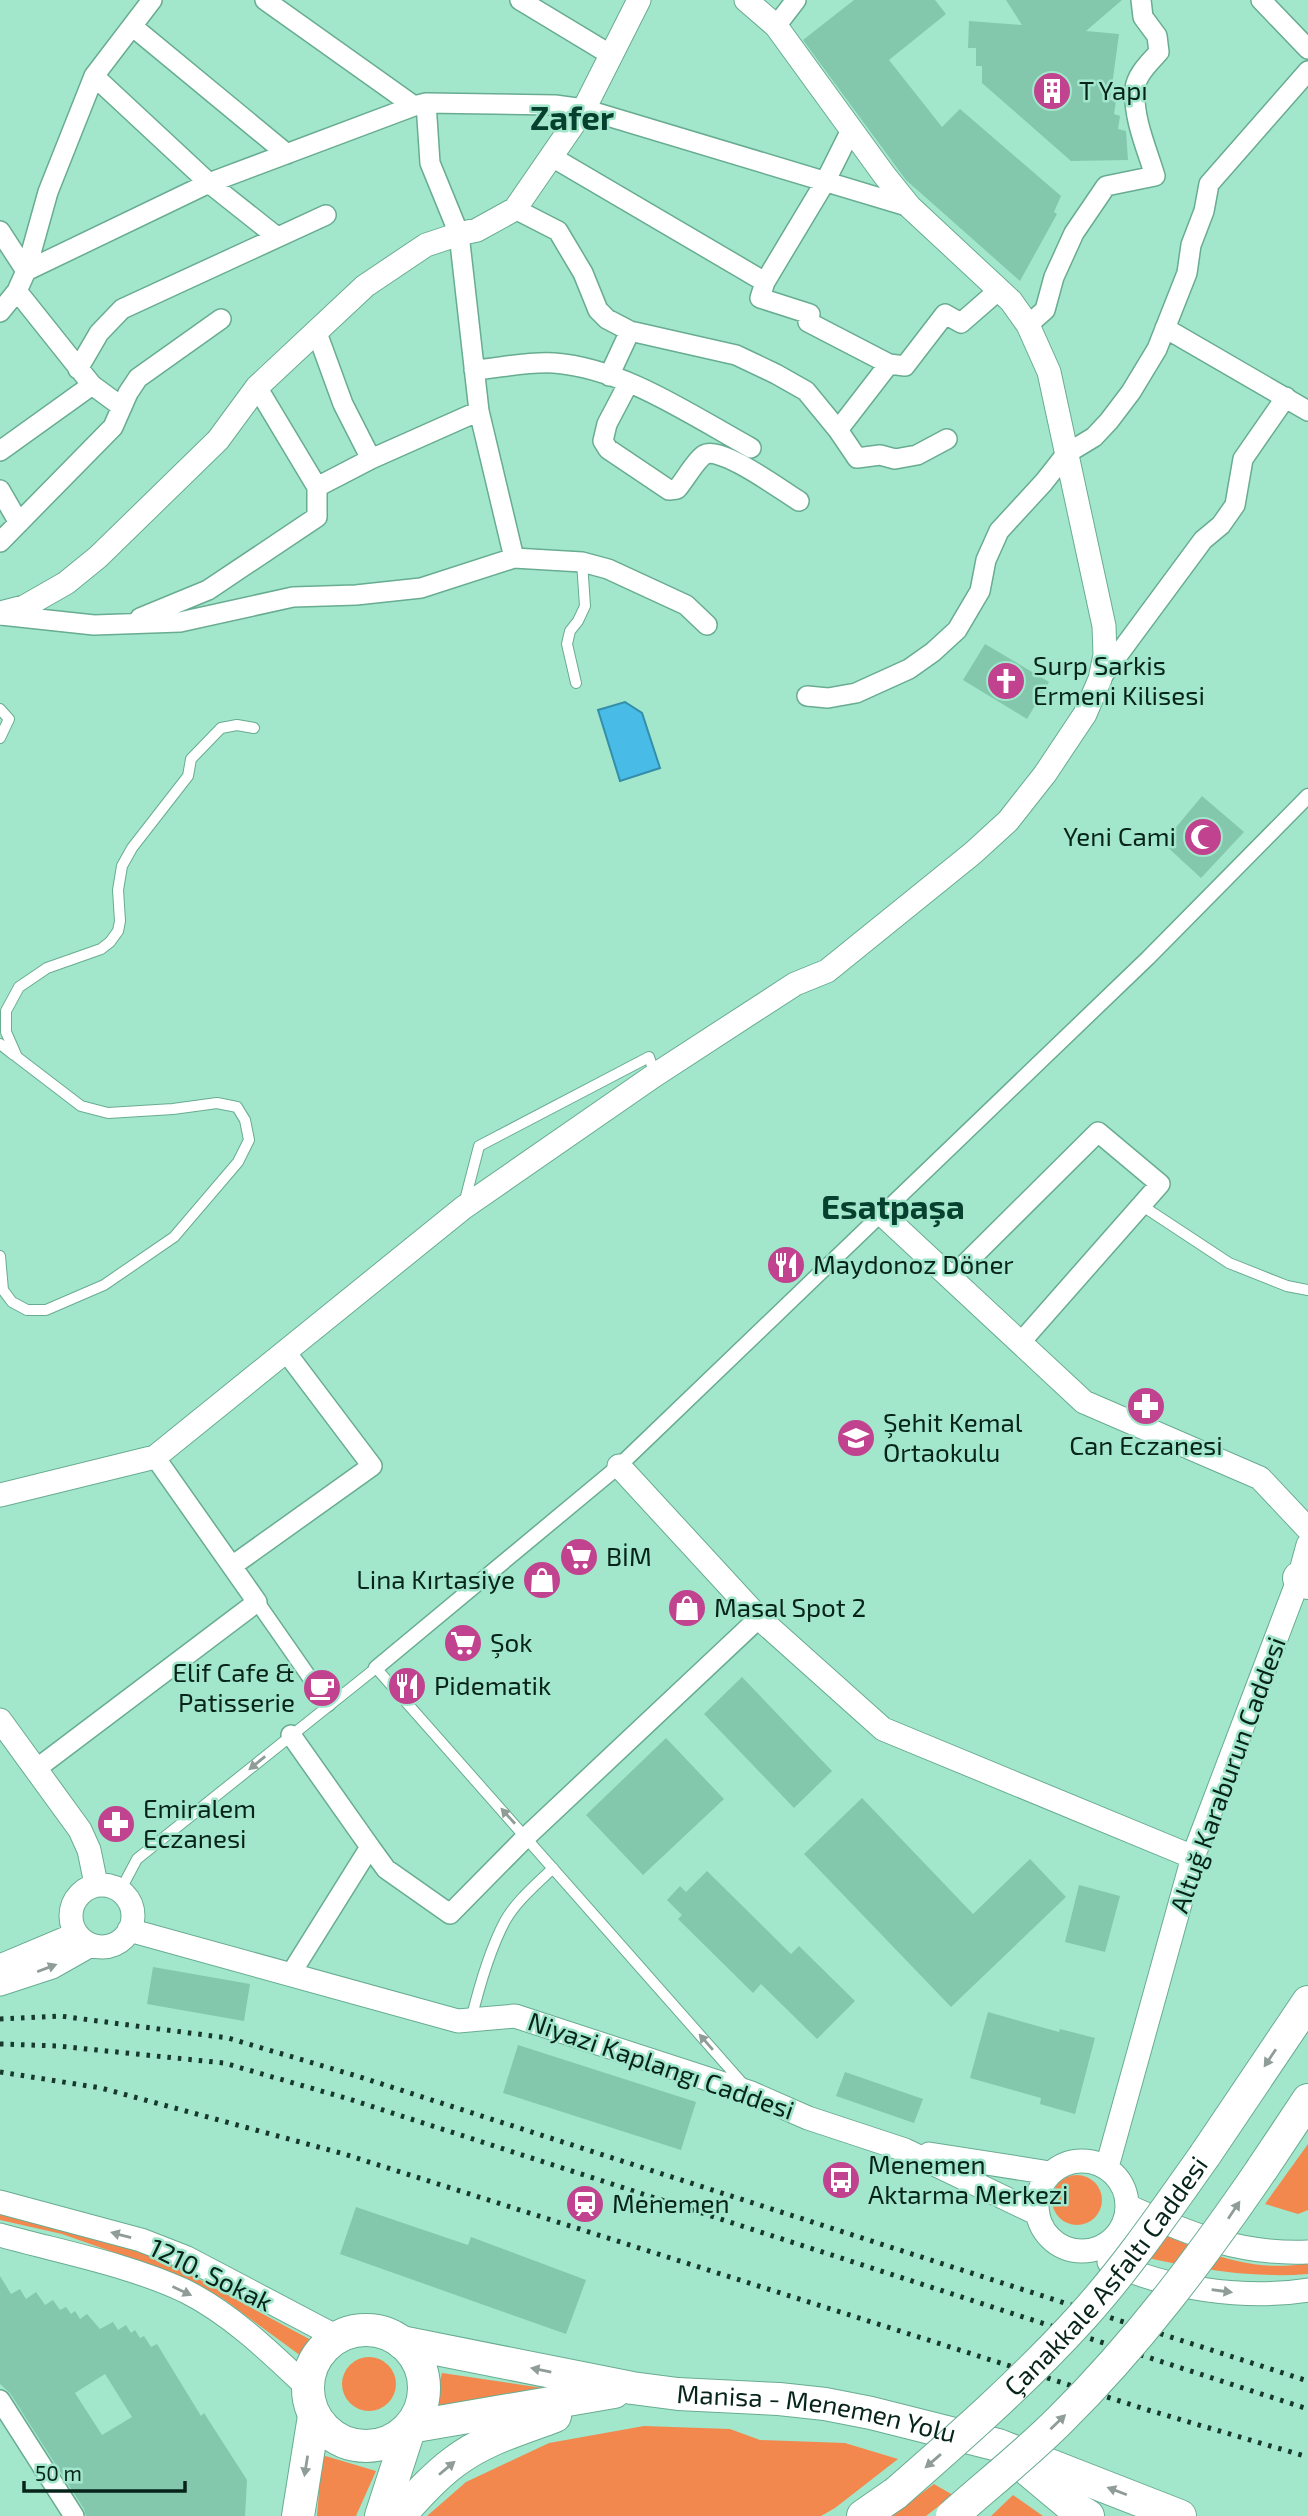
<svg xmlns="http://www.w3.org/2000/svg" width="1308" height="2516" font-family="'Exo 2',sans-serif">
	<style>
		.green { fill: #f3884f }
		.water { fill: #48bce7; stroke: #348eaa; stroke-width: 2 }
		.building { fill: #83c7ac; fill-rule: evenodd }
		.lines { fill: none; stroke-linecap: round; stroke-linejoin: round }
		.service-casing { stroke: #68ac91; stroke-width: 12 }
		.pedestrian-casing { stroke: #68ac91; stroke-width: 17 }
		.minor-casing { stroke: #68ac91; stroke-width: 22 }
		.tertiary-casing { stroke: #68ac91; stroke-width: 25 }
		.trunk-casing { stroke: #68ac91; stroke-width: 34 }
		.service { stroke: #fff; stroke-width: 10 }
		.pedestrian { stroke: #fff; stroke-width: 14 }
		.minor { stroke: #fff; stroke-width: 19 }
		.tertiary { stroke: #fff; stroke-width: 23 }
		.trunk { stroke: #fff; stroke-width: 32 }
		.rail { stroke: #17382c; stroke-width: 5; stroke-dasharray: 3.5 7; stroke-linecap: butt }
		.trunk-bridge-casing { stroke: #68ac91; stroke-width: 34; stroke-linecap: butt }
		.trunk-bridge { stroke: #fff; stroke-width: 32 }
		.oneway { fill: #8f9c98 }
		.labels { text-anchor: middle; stroke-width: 5; stroke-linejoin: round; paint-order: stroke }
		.poi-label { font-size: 26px; fill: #07241a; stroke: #a2e7cb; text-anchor: start }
		.street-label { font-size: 26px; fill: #07241a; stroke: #a2e7cb }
		.district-label { font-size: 33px; font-weight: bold; fill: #06402e; stroke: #a2e7cb }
	</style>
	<rect width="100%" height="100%" fill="#a2e7cb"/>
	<path class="green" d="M1308,2144V2210L1298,2214L1265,2204Z
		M1052 2200a25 25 0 1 1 50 0a25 25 0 1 1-50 0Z
		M0,2213L154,2255L311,2340L301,2356L222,2298L158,2268L62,2234L0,2220Z
		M1138,2223C1192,2247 1247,2275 1308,2263V2274C1247,2279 1188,2267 1129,2254Z
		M342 2384a27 27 0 1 1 54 0a27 27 0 1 1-54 0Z
		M442,2373L563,2391L431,2416Z
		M644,2426L730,2429L760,2440L845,2443L898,2459L835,2508L821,2516H427L466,2482L549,2443Z
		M322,2455L376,2471L356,2516H317Z
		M934,2484L953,2495L926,2516H891Z
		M1013,2495L1043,2516H991Z"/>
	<path class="water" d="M625,702L642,713L660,768L620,781L598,710Z"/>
	<path class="building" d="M854,0H935L946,14L889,60L942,127L960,109L1061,196L1054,212L1057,214L1020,281L906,180L803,40Z
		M1006,0H1122L1086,31L1119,34L1110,100L1116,101L1114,114L1120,116L1118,129L1126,131L1128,160L1071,161L982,83V66H976V48H968L969,21L1022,25Z
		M985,644L1049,682L1027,719L963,680Z
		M1202,796L1244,832L1201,878L1163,843Z
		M742,1677L832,1771L794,1808L704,1714Z
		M666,1738L724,1799L643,1875L586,1815Z
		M862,1798L973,1914L1030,1859L1066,1897L951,2007L804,1854Z
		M707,1871L791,1954L799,1946L855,2001L817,2039L761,1984L753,1993L678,1919L682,1915L667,1900L680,1886L686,1892Z
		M1079,1885L1120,1896L1105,1952L1065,1942Z
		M153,1967L250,1984L244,2021L147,2004Z
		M988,2012L1059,2032L1060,2029L1095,2038L1075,2114L1040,2104L1041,2098L970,2078Z
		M518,2045L696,2102L681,2150L503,2093Z
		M845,2072L923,2099L914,2123L836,2096Z
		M356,2207L468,2245L471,2237L586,2280L566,2334L340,2254Z
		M0,2276L11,2294L20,2289L26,2299L36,2292L45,2305L53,2300L60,2310L66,2307L71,2314L75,2311L80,2319L87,2314L100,2329L113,2322L118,2330L126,2325L131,2333L135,2330L140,2338L144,2336L151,2347L157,2344L201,2416L204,2413L247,2480L245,2516H86L84,2509L10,2393L0,2384ZM105,2374L132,2417L102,2435L75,2393Z"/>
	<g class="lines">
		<defs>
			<path id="service" d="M576,683L567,644L570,631L578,621L585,606L582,562
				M0,709L9,719L0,738
				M0,1044L14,1055
				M464,1204L479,1146L649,1057L655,1075
				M1141,1205L1229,1263L1287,1286L1308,1290
				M0,1256L3,1290L12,1302L27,1310H46L104,1285L174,1237L238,1162L249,1140L245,1120L237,1107L217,1103L173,1109L108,1113L81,1106L17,1057L6,1032V1011L19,987L47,968L101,949L110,942L118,931L120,921L118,890L122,866L132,848L188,776L191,759L221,728L237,725L254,728
				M120,1891L137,1859L376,1668L744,2085
				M471,2020C479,1987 489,1951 505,1921C517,1900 537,1884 553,1868"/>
			<path id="pedestrian" d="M257,1602L328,1704
				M376,1668L619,1466L1148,958L1308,796"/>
			<path id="minor" d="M265,0L414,106L426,103L555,105L584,109L910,207
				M520,0L611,55
				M1261,0L1308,49
				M132,26L287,154
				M776,26L796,0
				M94,76L209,183L277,237
				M426,103L430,163L459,234L479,411L514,558
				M552,157L765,282L760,298L810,314L808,322L889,364
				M515,209L558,231L583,273L598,310L607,319L630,331L736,355L776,374L806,391L838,430L889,364L905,366L945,314L961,323L1000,289
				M0,231L26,271
				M26,271L209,183L414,106
				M765,282L825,182L851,130
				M17,291L92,385L122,407
				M0,312L17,291L26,271L48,192L94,76L152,0
				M1028,325L1045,310L1054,277L1074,233L1106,186L1155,176C1147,149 1133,119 1135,89C1136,75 1150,62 1159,52L1157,36L1143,17L1141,0
				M1165,328L1308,411
				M316,330L343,404L371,459
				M78,369L99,333L122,309L326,215
				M474,370C500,368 529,361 554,363C623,368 691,415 751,448
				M609,376L630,331
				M628,384L607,424L603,441L608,449L669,490L677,489C685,480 695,461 704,455C719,444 784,492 799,501
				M838,430L857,458L880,455L895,459L917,455L947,439
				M0,451L92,385
				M317,487L371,459L479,411
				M0,490L19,523
				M0,542L113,427L128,393L138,378L221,319
				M1,615L94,625L180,622L293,597L356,595L421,588L514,558L582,562L608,569L686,605L707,625
				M140,618L208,590L317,517V487L257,387
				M1101,678L1203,540L1221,525L1235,505L1243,459L1286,397
				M807,696L828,698L856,693L909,669L933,652L957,630L980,591L986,560L999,531L1044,482L1066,454L1094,437L1109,421L1131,392L1157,349L1187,273L1191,245L1204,211L1209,184L1308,71
				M951,1278L1098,1132L1160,1184L1020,1343
				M232,1566L372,1466L286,1352
				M291,1735L370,1847
				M36,1769L257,1602L155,1457
				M290,1975L370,1847L386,1869L450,1914L526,1837L759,1618
				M0,2400L74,2516"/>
			<path id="tertiary" d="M0,613L24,607L66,583L98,557L218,440L257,387L365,286L426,245L459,234L477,230L515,209L584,109L639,0
				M882,1214L1084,1402L1260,1478L1308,1529
				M619,1466L759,1618L883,1729L1193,1857
				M0,1495L155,1457L463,1208L655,1075L795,984L827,971L973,853L1008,821L1045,774L1085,714L1100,679L1105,655L1104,626L1049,372L1028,325L1011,301L910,207L885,176L776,26L746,0
				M0,1720L80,1830L89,1850L96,1884
				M71 1916a31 31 0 1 1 62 0a31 31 0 1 1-62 0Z
				M129,1930L458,2021L515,2016L751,2093L808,2118L905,2150L1038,2214
				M0,1966L76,1934
				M0,1984L52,1967L91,1945
				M929,2154L1050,2173
				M1037 2206a45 45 0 1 1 90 0a45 45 0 1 1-90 0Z
				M1107,2167L1193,1857L1299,1578L1308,1545
				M0,2202L141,2240L187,2258L337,2337
				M1128,2206C1188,2234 1241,2255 1308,2252
				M0,2235C61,2252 127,2264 185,2291C231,2314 270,2352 307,2387
				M1109,2262C1166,2289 1246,2300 1308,2290"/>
			<g id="trunk">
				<path d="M1299,1578L1308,1583"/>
				<path d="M1205,2155L1308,2002"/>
				<path d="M1262,2169L1308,2100"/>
				<circle cx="366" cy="2388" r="58"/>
				<path id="s1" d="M401,2342L632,2388L678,2394L779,2399L825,2404L871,2413L998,2445L1180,2516"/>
				<path d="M1021,2464L1070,2505L1088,2516"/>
				<path d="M298,2516L314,2416"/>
				<path d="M381,2516L410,2427L614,2392"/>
				<path d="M399,2516C416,2497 434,2477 454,2462C484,2439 521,2429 555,2416"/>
				<path d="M863,2516L896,2493"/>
			</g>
		</defs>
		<use href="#service" class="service-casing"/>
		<use href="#pedestrian" class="pedestrian-casing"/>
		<use href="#minor" class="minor-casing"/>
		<use href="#tertiary" class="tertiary-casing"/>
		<use href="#trunk" class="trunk-casing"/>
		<use href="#service" class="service"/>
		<use href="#pedestrian" class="pedestrian"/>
		<use href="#minor" class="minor"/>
		<use href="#tertiary" class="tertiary"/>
		<use href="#trunk" class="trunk"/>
		<path class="rail" d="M0,2019L60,2016L228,2038L357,2076L1308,2381
			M0,2044L58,2046L224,2063L349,2099L1308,2409
			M0,2072L101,2088L344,2154L1148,2410L1308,2457"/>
		<defs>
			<g id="trunk-bridge">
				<path id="s2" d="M896,2493C960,2437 1025,2380 1082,2317C1128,2266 1166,2210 1205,2155"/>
				<path d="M952,2516C988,2484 1026,2454 1060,2420C1137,2344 1201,2258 1262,2169"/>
			</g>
		</defs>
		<use href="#trunk-bridge" class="trunk-bridge-casing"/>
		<use href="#trunk-bridge" class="trunk-bridge"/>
	</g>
	<defs><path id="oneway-solid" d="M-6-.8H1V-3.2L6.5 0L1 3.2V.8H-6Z" transform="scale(1.75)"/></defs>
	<g class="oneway">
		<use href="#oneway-solid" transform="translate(257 1763) rotate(141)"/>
		<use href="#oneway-solid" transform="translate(508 1816) rotate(-132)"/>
		<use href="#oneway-solid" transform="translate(47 1968) rotate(-21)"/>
		<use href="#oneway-solid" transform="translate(706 2042) rotate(-131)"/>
		<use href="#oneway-solid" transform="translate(1270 2058) rotate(124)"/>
		<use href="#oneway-solid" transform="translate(1234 2210) rotate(-56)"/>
		<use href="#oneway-solid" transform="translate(121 2235) rotate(-165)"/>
		<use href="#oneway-solid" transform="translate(182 2291) rotate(25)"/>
		<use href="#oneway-solid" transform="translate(1222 2291) rotate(8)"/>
		<use href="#oneway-solid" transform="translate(541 2370) rotate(-169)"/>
		<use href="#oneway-solid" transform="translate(1058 2422) rotate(-44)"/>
		<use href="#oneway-solid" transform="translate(933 2461) rotate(139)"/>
		<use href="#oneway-solid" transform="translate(306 2466) rotate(99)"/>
		<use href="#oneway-solid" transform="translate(447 2468) rotate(-40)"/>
		<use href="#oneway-solid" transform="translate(1117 2491) rotate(-159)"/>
	</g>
	<defs>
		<symbol id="building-disc" viewBox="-11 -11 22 22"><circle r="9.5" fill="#c1428f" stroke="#a2e7cb"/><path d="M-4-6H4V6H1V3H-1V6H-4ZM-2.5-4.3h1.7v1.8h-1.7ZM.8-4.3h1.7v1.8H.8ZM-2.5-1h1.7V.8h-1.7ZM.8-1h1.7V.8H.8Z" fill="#fff"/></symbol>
		<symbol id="church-disc" viewBox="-11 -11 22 22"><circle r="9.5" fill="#c1428f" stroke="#a2e7cb"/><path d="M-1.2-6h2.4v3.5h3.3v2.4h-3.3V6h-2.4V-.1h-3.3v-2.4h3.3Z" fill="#fff"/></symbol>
		<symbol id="mosque-disc" viewBox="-11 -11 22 22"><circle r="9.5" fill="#c1428f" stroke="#a2e7cb"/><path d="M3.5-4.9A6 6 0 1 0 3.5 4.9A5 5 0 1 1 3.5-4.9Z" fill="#fff"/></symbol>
		<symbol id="restaurant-disc" viewBox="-11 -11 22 22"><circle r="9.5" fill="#c1428f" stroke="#a2e7cb"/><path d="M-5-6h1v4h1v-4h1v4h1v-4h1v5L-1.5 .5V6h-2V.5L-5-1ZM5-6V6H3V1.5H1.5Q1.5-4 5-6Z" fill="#fff"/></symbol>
		<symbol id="pharmacy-disc" viewBox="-11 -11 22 22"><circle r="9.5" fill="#c1428f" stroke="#a2e7cb"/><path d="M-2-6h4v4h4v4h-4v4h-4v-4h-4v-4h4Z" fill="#fff"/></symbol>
		<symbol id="school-disc" viewBox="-11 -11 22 22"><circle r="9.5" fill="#c1428f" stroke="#a2e7cb"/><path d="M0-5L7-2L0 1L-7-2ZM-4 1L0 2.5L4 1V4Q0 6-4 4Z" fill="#fff"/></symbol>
		<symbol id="supermarket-disc" viewBox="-11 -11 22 22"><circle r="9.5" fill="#c1428f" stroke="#a2e7cb"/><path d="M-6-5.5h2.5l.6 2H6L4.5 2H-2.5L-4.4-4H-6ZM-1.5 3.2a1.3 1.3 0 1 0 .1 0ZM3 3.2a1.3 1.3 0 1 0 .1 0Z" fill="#fff"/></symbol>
		<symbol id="shop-disc" viewBox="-11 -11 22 22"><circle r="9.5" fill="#c1428f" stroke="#a2e7cb"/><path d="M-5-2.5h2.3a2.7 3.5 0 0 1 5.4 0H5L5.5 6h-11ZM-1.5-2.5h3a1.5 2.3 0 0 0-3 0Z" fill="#fff"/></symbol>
		<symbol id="cafe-disc" viewBox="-11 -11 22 22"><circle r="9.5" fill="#c1428f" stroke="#a2e7cb"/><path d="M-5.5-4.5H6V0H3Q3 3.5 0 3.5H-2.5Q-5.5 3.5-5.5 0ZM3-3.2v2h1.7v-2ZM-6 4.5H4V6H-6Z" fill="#fff"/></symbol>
		<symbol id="bus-disc" viewBox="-11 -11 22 22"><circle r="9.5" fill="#c1428f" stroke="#a2e7cb"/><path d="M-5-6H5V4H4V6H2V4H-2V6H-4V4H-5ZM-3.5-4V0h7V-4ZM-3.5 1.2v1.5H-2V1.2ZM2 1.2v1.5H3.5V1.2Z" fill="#fff"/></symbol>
		<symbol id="station-disc" viewBox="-11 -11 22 22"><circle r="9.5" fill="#c1428f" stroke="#a2e7cb"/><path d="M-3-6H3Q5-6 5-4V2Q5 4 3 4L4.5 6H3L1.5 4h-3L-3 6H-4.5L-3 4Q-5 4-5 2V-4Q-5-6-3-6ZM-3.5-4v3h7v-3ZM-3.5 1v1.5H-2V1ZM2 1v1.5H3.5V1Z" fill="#fff"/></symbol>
	</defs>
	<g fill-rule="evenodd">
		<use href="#building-disc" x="1030" y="69" width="44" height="44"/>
		<use href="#church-disc" x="984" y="659" width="44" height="44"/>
		<use href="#mosque-disc" x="1181" y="815" width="44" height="44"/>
		<use href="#restaurant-disc" x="764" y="1243" width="44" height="44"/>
		<use href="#pharmacy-disc" x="1124" y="1384" width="44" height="44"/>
		<use href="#school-disc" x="834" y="1416" width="44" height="44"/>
		<use href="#supermarket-disc" x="557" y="1535" width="44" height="44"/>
		<use href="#shop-disc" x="520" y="1558" width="44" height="44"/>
		<use href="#shop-disc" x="665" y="1586" width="44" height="44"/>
		<use href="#supermarket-disc" x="441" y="1621" width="44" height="44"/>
		<use href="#restaurant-disc" x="385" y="1664" width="44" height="44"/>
		<use href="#cafe-disc" x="300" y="1666" width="44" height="44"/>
		<use href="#pharmacy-disc" x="94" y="1802" width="44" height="44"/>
		<use href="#bus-disc" x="819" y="2158" width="44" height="44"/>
		<use href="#station-disc" x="563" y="2182" width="44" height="44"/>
	</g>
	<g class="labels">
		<g class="poi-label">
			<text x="1079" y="100">T Yapı</text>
			<text x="1033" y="675">Surp Sarkis<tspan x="1033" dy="30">Ermeni Kilisesi</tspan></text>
			<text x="1176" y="846" text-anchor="end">Yeni Cami</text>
			<text x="813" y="1274">Maydonoz Döner</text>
			<text x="883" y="1432">Şehit Kemal<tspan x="883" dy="30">Ortaokulu</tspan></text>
			<text x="1146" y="1455" text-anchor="middle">Can Eczanesi</text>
			<text x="606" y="1566">BİM</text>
			<text x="515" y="1589" text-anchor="end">Lina Kırtasiye</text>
			<text x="714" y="1617">Masal Spot 2</text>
			<text x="490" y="1652">Şok</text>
			<text x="295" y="1682" text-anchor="end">Elif Cafe &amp;<tspan x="295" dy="30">Patisserie</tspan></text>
			<text x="434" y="1695">Pidematik</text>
			<text x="143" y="1818">Emiralem<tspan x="143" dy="30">Eczanesi</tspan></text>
			<text x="868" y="2174">Menemen<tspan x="868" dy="30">Aktarma Merkezi</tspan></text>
			<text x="612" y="2213">Menemen</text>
		</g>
		<g class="street-label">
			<text transform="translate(1228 1775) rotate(-70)" y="9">Altuğ Karaburun Caddesi</text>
			<text transform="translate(661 2066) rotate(19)" y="9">Niyazi Kaplangı Caddesi</text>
			<text transform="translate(211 2275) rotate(26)" y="9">1210. Sokak</text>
			<text dy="9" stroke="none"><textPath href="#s2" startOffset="303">Çanakkale Asfaltı Caddesi</textPath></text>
			<text dy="9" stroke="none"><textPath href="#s1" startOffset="422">Manisa - Menemen Yolu</textPath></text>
		</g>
		<g class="district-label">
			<text x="572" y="130">Zafer</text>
			<text x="893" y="1219">Esatpaşa</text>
		</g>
	</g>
	<path d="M24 2481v10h161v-10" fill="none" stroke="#07241a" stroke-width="3.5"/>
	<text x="35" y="2481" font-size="21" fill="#07241a" stroke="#a2e7cb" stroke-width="5" paint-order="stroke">50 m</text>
</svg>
